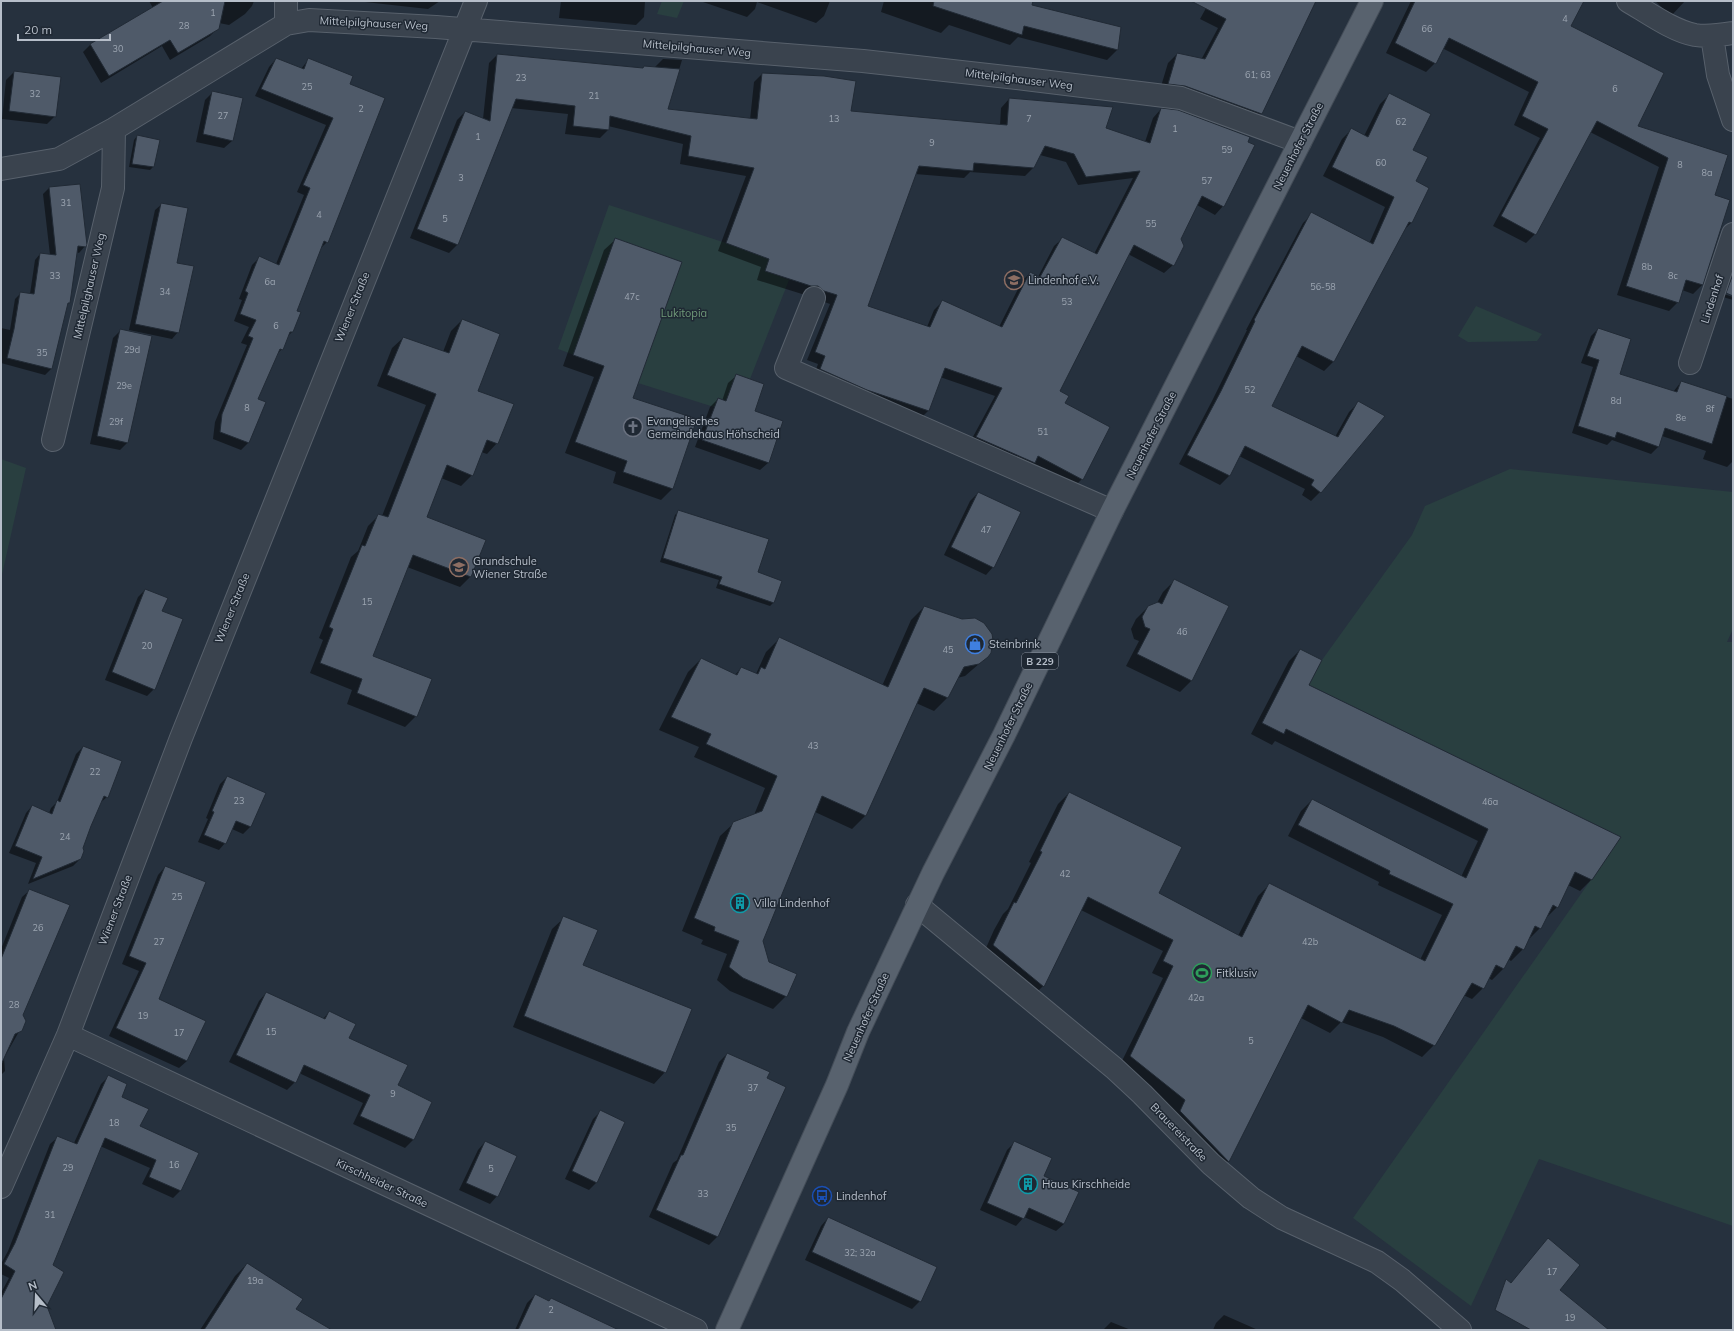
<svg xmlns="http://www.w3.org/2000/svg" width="1734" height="1331" font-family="Mulish,sans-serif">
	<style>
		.green { fill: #293f40 }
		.shadow { fill: #0007; fill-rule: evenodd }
		.building { fill: #4f5a69; stroke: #212a35; fill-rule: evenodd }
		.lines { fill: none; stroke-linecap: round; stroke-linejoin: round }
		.minor-casing { stroke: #58616c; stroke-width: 24 }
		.major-casing { stroke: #434c57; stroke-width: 24 }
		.minor { stroke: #3a434e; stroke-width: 22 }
		.major { stroke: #58626e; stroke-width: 22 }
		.labels { text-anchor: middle; stroke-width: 3; stroke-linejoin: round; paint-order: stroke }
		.number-label { font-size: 9px; fill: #9ca5b1 }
		.shield { fill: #1f2833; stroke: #89919c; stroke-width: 1 }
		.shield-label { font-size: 10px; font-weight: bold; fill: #b6bec9 }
		.street-label { font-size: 11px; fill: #b6bec9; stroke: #1f2833 }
		.poi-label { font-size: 11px; fill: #b6bec9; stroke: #1f2833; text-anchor: start }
		.park-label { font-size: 11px; fill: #6f9978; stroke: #1f2833 }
	</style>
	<rect width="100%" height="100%" fill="#26313e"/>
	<path class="green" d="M662,1H684L677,18L657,14Z
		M609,205L726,243L769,259L765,271L789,280L750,379L726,401L718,398L714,407L638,383L640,379L558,349Z
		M1476,306L1542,334L1537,341L1468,342L1458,336Z
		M1,459L26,468L1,579Z
		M1510,469L1733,492V629L1727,642H1733V1226L1539,1159L1471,1306L1353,1218L1621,837L1309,685L1322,660L1412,535L1425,506Z"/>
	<path class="shadow" d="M149,1H254L252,6L245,14L229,25L219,23L218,28L210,36L170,60L162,46L101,83L83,52L90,45L153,8Z
		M356,1H440L428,9Z
		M561,1H645L644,17L636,25L559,18Z
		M700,1H830L824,16L816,23L757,2L755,9L747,17Z
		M884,1H1032L1030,6L1117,50L1107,60L1018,37L1010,45L949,25L941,33L881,12Z
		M1210,1H1315L1261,114L1252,123L1159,93L1168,63L1177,54L1201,60L1218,28L1200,19Z
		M1411,1H1583L1570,26L1636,126L1714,195L1729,200L1702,285L1693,294L1682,290L1678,302L1669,311L1617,295L1659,167L1590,132L1535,234L1526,243L1493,226L1540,138L1514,125L1529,92L1442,48L1435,63L1426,72L1386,53Z
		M1655,1H1685L1671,16Z
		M497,55L639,69L655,67L663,59L682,60L667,110L750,120L754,82L762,74L850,112L1000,126L1001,108L1009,99L1145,142L1153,118L1161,109L1223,206L1215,215L1197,205L1180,239L1173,265L1164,273L1128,254L1059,392L1063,404L1082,479L1074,487L968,446L995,396L940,377L928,411L920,419L813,378L818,364L807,360L830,304L816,299L810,294H802L757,280L761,267L718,251L746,176L680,164L683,144L608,126V130L600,138L565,134L568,114L511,108L457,245L449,253L410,238L457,120L465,112L483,119L489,63ZM1040,155L1066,162L1078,185L1133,178L1094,254L1063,238L1054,246L1038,277L1030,273L1022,281L999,327L943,301L934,310L927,327L867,307L915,174L964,178L970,172L1025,176L1033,168Z
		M276,59L301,69L308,60L349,84L327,242L319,250L296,311L292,332L287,337L282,349L275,356L257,400L264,403L248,443L241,450L213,439L215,422L247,345L241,343L249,327L234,321L242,300L239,299L252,265L259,258L276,264L304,195L297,192L326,125L255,96L269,67Z
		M14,72L55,116L47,124L2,119L6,80Z
		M213,92L232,141L224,148L196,142L205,100Z
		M1390,94L1412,150L1414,182L1428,188L1411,223L1404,230L1333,362L1324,371L1296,356L1270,406L1335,437L1349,412L1359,402L1320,492L1311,501L1302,495L1305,489L1239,456L1229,476L1220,485L1179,464L1212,401L1247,330H1246L1303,223L1312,214L1369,244L1385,207L1323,176L1342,139L1351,130L1364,136L1380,104Z
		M137,136L153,167L150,170L129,167L134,140Z
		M79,185L86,245L79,253L76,252L67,304L51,369L45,375L1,363V328L10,330L15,299L21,293L30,294L35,260L40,254L50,255L43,194L49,188Z
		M162,204L178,332L172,339L129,330L155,210Z
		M616,239L632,398L695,419L672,489L661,500L613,483L616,472L565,453L594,377L563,366L604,250Z
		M1733,271V295L1725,292Z
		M1724,294L1733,297V300L1723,297Z
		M462,320L476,392L497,443L487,454L481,452L472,475L461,486L441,478L426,517L485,541L470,577L460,587L407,567L372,657L416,716L405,727L347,704L352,690L310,673L323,640L319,638L351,557L358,551L368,526L379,515L382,516L426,405L377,386L392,348L403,338L443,352L451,331Z
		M1598,329L1619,374L1673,392L1681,382L1733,399V461L1727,467L1703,459L1706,451L1662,436L1658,447L1651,454L1612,440L1607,445L1572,433L1593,367L1581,363L1591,336Z
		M121,330L127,443L120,450L90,444L113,338Z
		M736,376L754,411L768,463L760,470L695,447L710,407L718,399L722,401L728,383Z
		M978,493L993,567L986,575L944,555L970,501Z
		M679,511L756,572L781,581L773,603L770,606L716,588L719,580L660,562L675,515Z
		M1175,580L1191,681L1180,692L1126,666L1139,641L1134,639L1131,629L1136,619L1148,607L1157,603L1163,592Z
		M145,590L161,611L154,689L147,696L105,680L138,597Z
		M924,607L987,657L965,676L957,678L947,698L934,711L916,703L865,816L852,829L815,812L762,941L769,963L786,996L773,1009L730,991L717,980L727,954L701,944L703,940L682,931L720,836L734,823L754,815L765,788L694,757L699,747L659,730L688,672L701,659L735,675L741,668L756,674L766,652L779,639L882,686L911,620Z
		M1300,650L1308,685L1620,838L1591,880L1580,891L1568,885L1557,907L1546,918L1540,928L1529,939L1523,949L1511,961L1508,959L1503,969L1492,980L1488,978L1483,988L1472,999L1463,995L1434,1045L1422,1057L1383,1037L1341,1022L1330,1033L1301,1018L1228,1161L1217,1172L1119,1067L1163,978L1152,973L1163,951L1081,910L1043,986L1032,997L982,957L994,930L1003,914L1008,909L1031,863L1029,862L1058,804L1069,793L1157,894L1238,936L1258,896L1269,885L1420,960L1442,915L1378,885L1379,882L1288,836L1301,811L1312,800L1461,877L1478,841L1275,741L1272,745L1251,734L1289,661Z
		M83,747L107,797L100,803L82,848L80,859L73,866L28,884L36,863L9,853L26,813L32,806L49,813L51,808L57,802L76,754Z
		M227,777L264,793L250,827L243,834L232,829L225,843L219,850L198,842L208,819L206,818L220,784Z
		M165,867L158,1000L187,1061L179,1068L109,1036L139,971L122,964L158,875Z
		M30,890L22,1015L25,1021L4,1058L5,1071L1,1075V949L22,897Z
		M564,918L582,966L665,1072L654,1084L513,1027L552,929Z
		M266,993L323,1019L329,1012L348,1039L397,1086L431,1102L413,1140L405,1148L353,1124L363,1103L299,1073L295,1082L287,1090L229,1062L259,1001Z
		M727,1054L766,1079L784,1087L717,1237L709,1245L649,1217L673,1163L677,1160L719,1062Z
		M108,1077L139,1127L197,1154L180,1191L173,1198L142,1184L150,1168L100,1146L52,1266L46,1305L53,1330H1V1293L9,1278L1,1274V1264L8,1251L50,1144L58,1137L74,1143L101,1084Z
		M600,1112L597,1182L589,1190L565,1179L593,1119Z
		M485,1142L497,1196L490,1204L459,1190L478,1150Z
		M1015,1142L1042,1177L1064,1224L1056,1231L1024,1217L1016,1226L980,1210L1007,1150Z
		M828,1218L920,1301L912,1309L805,1260L821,1226Z
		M247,1264L295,1309L331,1330H200L235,1276Z
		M535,1295L615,1330H515L527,1303Z
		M1224,1315L1258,1330H1213L1216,1323Z
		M1111,1322L1131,1330H1103Z"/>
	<path class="building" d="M163,1H225L219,29L178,53L170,40L109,76L90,44Z
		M934,1H1033L1032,5L1121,27L1118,50L1024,26L1022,35L933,6Z
		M1191,1H1316L1262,114L1185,86L1168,84L1177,53L1205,59L1226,19Z
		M1415,1H1584L1571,26L1664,73L1638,126L1728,155L1715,195L1730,200L1703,285L1686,280L1679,303L1626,286L1668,158L1597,121L1536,235L1501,216L1548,129L1522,116L1538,82L1449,38L1436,64L1395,43Z
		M497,54L643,68L644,66L680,69L668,109L757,119L762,73L824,76L856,81L851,111L1007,125L1009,98L1113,107L1106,128L1150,143L1161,108L1178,110L1250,137L1248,142L1255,145L1224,207L1202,196L1181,239L1184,246L1174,266L1134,245L1060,391L1069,396L1065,403L1110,427L1083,480L1038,456L1035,463L976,437L1002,388L945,368L929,411L867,390L820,369L825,356L815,352L837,295L824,291L818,286H811L765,271L769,259L726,243L754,168L688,156L691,136L610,116L609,130L573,126L575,106L516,99L458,245L417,229L465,111L490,121ZM1045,146L1074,154L1086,177L1140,171L1097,254L1062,237L1040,277L1030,272L1002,327L942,300L930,327L868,306L919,166L973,171L974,163L1034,168Z
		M276,58L304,69L308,58L353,76L350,84L385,98L328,243L324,241L297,311L301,312L293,332H290L283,350L280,349L258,399L266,402L249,443L220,432L222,414L253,338L248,336L256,320L240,314L248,293L245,291L259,256L279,265L310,188L303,185L333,118L261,89Z
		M14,71L61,77L56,117L9,111Z
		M212,91L243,98L233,141L203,134Z
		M1389,93L1431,114L1413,150L1428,157L1416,181L1429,188L1412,223L1409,222L1334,362L1302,346L1272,406L1338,437L1358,401L1385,416L1321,493L1311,485L1314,480L1245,446L1230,476L1187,455L1221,391L1255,321L1254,320L1311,212L1373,244L1394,197L1332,167L1351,128L1368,137Z
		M137,135L160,140L154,167L132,164Z
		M80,184L87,245L86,247L78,246L70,303H68L52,369L7,358L14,329L20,292L34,294L40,253L56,255L49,187Z
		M161,203L188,208L177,263L194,266L179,333L135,324Z
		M615,238L682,262L633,398L697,419L673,489L623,472L627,461L575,442L604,366L573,355Z
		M1733,274V296L1726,293Z
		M462,319L500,334L478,391L514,404L498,444L487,440L473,476L447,465L427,517L486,540L471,577L413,555L373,656L432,679L417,717L357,693L362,679L320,663L333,629L329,627L362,545L365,546L378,514L388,517L436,394L387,375L403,337L449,353Z
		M1598,328L1631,339L1620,374L1677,392L1681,381L1727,396L1712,444L1665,428L1659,447L1617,432L1615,438L1578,426L1599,360L1587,356Z
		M120,329L152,336L128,443L97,436Z
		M736,374L764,384L755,411L783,421L769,463L702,440L718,398L726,401Z
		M978,492L1021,512L994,568L951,547Z
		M678,510L769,539L758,572L782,581L774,603L719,584L722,577L663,558Z
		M1174,579L1229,606L1192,681L1137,654L1150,629L1145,627L1142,617L1148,606L1158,602L1162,604Z
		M145,589L168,598L162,611L183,619L155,690L112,672Z
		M924,606L962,619L975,618L984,623L992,634L993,640L991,653L988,657L979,664L964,667L948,698L924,688L866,816L822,796L763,941L769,962L797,974L787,997L743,978L729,967L739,941L714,931L715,927L694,918L733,822L762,811L777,776L706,744L711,734L671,717L701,658L737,675L741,667L758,674L761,667L765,669L779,637L888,687Z
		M1300,649L1322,660L1309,685L1621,837L1592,880L1575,872L1558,908L1553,905L1541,929L1535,926L1524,950L1516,946L1504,969L1496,965L1484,989L1472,983L1435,1046L1394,1026L1349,1010L1342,1023L1308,1005L1229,1162L1180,1111L1185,1100L1130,1056L1173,966L1163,961L1173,940L1088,897L1044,987L993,945L1006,918L1014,902L1016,903L1042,852L1040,851L1069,792L1182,847L1159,893L1242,937L1269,883L1425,961L1453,904L1389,874L1390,871L1298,825L1312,799L1466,878L1488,829L1286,729L1284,734L1262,723Z
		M83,746L122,761L108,798L104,796L91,826L83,848L84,851L81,859L33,879L42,857L15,846L32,805L52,814L57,800L60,802Z
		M227,776L266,793L251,827L236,821L226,844L204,835L214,812L212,811Z
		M165,866L206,882L159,999L206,1021L187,1061L116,1028L146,963L129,956Z
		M29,889L70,905L23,1015L26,1021L22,1031L15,1034L1,1065V959Z
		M563,916L598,930L583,965L692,1009L666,1073L524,1016Z
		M266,992L325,1019L329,1011L356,1024L349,1038L408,1065L398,1085L432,1102L414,1140L360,1116L370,1095L304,1065L296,1083L236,1055Z
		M727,1053L770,1072L767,1078L786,1087L718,1237L656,1210L681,1155H683Z
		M108,1075L127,1084L122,1097L149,1109L140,1126L199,1153L181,1191L149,1177L156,1160L105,1138L53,1265L64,1272L47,1306L56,1330H1V1299L15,1271L4,1264L15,1243L57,1136L77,1144Z
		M600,1110L625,1122L597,1183L572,1171Z
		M485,1141L517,1156L498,1197L466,1183Z
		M1014,1141L1052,1158L1044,1176L1079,1192L1064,1224L1029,1208L1024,1219L987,1203Z
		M828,1217L937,1267L921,1302L812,1252Z
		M1548,1238L1580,1265L1560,1290L1609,1330H1531L1495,1310L1506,1279L1511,1283Z
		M247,1263L303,1299L296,1309L332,1330H204Z
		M535,1294L549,1301L551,1298L619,1330H518Z"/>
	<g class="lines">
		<defs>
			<path id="minor" d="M1628,1C1647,12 1673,31 1695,35C1708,37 1720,35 1733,33
				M286,24V1
				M1712,36L1718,75L1733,120
				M1,169L59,159L114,129L286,24L309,20L436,27L863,61L1025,79L1181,98L1300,142
				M814,298L786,368L1112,511
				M1690,363L1733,234
				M53,440L113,188L114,129
				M917,905L1114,1068L1142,1094L1211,1164L1251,1198L1282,1218L1377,1262L1402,1280L1460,1330
				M68,1035L696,1330
				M1,1187L68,1035L181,738L476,1"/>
			<path id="major" d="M727,1330L837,1085L858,1032L933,873L1004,735L1112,511L1372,1"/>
		</defs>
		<use href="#minor" class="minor-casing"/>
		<use href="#major" class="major-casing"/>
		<use href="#minor" class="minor"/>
		<use href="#major" class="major"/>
	</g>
	<defs>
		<symbol id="school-ring" viewBox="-11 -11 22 22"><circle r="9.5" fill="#1f2833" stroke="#8d6e63" stroke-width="1.5"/><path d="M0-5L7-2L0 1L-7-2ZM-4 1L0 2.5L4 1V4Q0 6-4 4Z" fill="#8d6e63"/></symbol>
		<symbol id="church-ring" viewBox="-11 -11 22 22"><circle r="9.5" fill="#1f2833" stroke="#6b7280" stroke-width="1.5"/><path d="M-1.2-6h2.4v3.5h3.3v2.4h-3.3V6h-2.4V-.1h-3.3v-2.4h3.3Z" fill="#6b7280"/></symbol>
		<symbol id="shop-ring" viewBox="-11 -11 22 22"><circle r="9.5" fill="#1f2833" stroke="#3f7fe0" stroke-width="1.5"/><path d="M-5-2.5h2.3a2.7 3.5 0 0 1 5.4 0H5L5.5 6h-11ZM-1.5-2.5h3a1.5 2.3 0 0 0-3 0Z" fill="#3f7fe0"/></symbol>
		<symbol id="building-ring" viewBox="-11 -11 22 22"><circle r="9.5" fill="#1f2833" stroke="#0f9aa8" stroke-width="1.5"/><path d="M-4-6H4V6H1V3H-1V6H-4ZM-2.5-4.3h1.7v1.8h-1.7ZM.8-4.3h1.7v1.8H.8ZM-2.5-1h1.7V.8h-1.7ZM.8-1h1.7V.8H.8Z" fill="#0f9aa8"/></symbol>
		<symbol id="stadium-ring" viewBox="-11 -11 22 22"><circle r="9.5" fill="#1f2833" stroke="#2e9e5b" stroke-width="1.5"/><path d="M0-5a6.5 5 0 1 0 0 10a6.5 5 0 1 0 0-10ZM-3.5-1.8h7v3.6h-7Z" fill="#2e9e5b"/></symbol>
		<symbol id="bus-ring" viewBox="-11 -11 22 22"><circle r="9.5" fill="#1f2833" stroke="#1a4fb4" stroke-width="1.5"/><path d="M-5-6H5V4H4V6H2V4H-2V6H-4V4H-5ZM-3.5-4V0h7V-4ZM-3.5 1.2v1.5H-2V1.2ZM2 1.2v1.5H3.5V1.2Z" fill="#1a4fb4"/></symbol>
	</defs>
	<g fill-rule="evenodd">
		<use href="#school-ring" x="1003" y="269" width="22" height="22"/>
		<use href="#church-ring" x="622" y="416" width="22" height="22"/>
		<use href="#school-ring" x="448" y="556" width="22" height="22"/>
		<use href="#shop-ring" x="964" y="633" width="22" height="22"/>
		<use href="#building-ring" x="729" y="892" width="22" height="22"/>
		<use href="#stadium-ring" x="1191" y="962" width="22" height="22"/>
		<use href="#building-ring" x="1017" y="1173" width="22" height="22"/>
		<use href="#bus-ring" x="811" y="1185" width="22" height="22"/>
	</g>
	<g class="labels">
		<g class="number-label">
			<text x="213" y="16">1</text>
			<text x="1565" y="22">4</text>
			<text x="184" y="29">28</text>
			<text x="1427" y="32">66</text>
			<text x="118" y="52">30</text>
			<text x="1258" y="78">61; 63</text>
			<text x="521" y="81">23</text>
			<text x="307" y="90">25</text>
			<text x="1615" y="92">6</text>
			<text x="35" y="97">32</text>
			<text x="594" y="99">21</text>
			<text x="361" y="112">2</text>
			<text x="223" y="119">27</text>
			<text x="834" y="122">13</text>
			<text x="1029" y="122">7</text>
			<text x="1401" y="125">62</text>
			<text x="1175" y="132">1</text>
			<text x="478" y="140">1</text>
			<text x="932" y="146">9</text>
			<text x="1227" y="153">59</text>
			<text x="1381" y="166">60</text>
			<text x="1680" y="168">8</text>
			<text x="1707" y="176">8a</text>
			<text x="461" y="181">3</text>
			<text x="1207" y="184">57</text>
			<text x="66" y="206">31</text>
			<text x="319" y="218">4</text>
			<text x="445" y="222">5</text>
			<text x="1151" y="227">55</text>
			<text x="1647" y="270">8b</text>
			<text x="55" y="279">33</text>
			<text x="1673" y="279">8c</text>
			<text x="270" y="285">6a</text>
			<text x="1323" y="290">56-58</text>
			<text x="165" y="295">34</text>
			<text x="632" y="300">47c</text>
			<text x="1067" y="305">53</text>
			<text x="276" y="329">6</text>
			<text x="132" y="353">29d</text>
			<text x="42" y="356">35</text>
			<text x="124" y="389">29e</text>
			<text x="1250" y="393">52</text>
			<text x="1616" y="404">8d</text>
			<text x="247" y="411">8</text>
			<text x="1710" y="412">8f</text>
			<text x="1681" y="421">8e</text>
			<text x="116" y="425">29f</text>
			<text x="1043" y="435">51</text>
			<text x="986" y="533">47</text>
			<text x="367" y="605">15</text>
			<text x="1182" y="635">46</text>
			<text x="147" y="649">20</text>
			<text x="948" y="653">45</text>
			<text x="813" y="749">43</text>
			<text x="95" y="775">22</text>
			<text x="239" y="804">23</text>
			<text x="1490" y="805">46a</text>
			<text x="65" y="840">24</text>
			<text x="1065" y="877">42</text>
			<text x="177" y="900">25</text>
			<text x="38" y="931">26</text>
			<text x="159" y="945">27</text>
			<text x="1310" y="945">42b</text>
			<text x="1196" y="1001">42a</text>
			<text x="14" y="1008">28</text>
			<text x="143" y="1019">19</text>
			<text x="271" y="1035">15</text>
			<text x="179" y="1036">17</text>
			<text x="1251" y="1044">5</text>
			<text x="753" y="1091">37</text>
			<text x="393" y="1097">9</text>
			<text x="114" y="1126">18</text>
			<text x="731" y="1131">35</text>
			<text x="174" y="1168">16</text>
			<text x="68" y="1171">29</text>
			<text x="491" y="1172">5</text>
			<text x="703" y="1197">33</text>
			<text x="50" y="1218">31</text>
			<text x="860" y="1256">32; 32a</text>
			<text x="1552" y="1275">17</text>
			<text x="255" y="1284">19a</text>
			<text x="551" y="1313">2</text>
			<text x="1570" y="1321">19</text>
		</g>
		<rect class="shield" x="1022" y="653" width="36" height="16" rx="3"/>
		<g class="shield-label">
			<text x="1040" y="665">B 229</text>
		</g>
		<g class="street-label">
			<text transform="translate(374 23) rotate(3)" y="4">Mittelpilghauser Weg</text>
			<text transform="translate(697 48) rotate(5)" y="4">Mittelpilghauser Weg</text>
			<text transform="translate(1019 79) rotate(7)" y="4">Mittelpilghauser Weg</text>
			<text transform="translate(1298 146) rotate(-63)" y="4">Neuenhofer Straße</text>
			<text transform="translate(89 286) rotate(-77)" y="4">Mittelpilghauser Weg</text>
			<text transform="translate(1712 299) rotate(-72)" y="4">Lindenhof</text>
			<text transform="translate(352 307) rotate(-68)" y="4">Wiener Straße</text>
			<text transform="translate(1151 435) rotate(-63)" y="4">Neuenhofer Straße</text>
			<text transform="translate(232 608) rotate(-68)" y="4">Wiener Straße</text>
			<text transform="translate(1008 726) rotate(-64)" y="4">Neuenhofer Straße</text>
			<text transform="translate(115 910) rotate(-69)" y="4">Wiener Straße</text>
			<text transform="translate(866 1017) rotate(-66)" y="4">Neuenhofer Straße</text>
			<text transform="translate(1179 1132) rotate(46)" y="4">Brauereistraße</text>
			<text transform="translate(382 1183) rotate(25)" y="4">Kirschheider Straße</text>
		</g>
		<g class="poi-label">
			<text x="1028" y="284">Lindenhof e.V.</text>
			<text x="647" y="425">Evangelisches<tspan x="647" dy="13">Gemeindehaus Höhscheid</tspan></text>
			<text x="473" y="565">Grundschule<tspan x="473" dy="13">Wiener Straße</tspan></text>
			<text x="989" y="648">Steinbrink</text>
			<text x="754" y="907">Villa Lindenhof</text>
			<text x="1216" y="977">Fitklusiv</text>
			<text x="1042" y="1188">Haus Kirschheide</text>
			<text x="836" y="1200">Lindenhof</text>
		</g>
		<g class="park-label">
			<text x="684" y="317">Lukitopia</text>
		</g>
	</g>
	<rect width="1734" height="1331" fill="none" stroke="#b6bec9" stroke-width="4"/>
	<g transform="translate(36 1295) rotate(341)" stroke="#1f2833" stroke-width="3" paint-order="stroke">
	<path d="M0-3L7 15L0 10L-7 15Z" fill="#b6bec9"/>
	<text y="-6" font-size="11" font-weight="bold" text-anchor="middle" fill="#b6bec9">N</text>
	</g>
	<path d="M18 34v6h92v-6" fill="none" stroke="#b6bec9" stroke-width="2"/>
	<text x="24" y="34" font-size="12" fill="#b6bec9" stroke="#1f2833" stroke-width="3" paint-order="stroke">20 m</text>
</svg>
